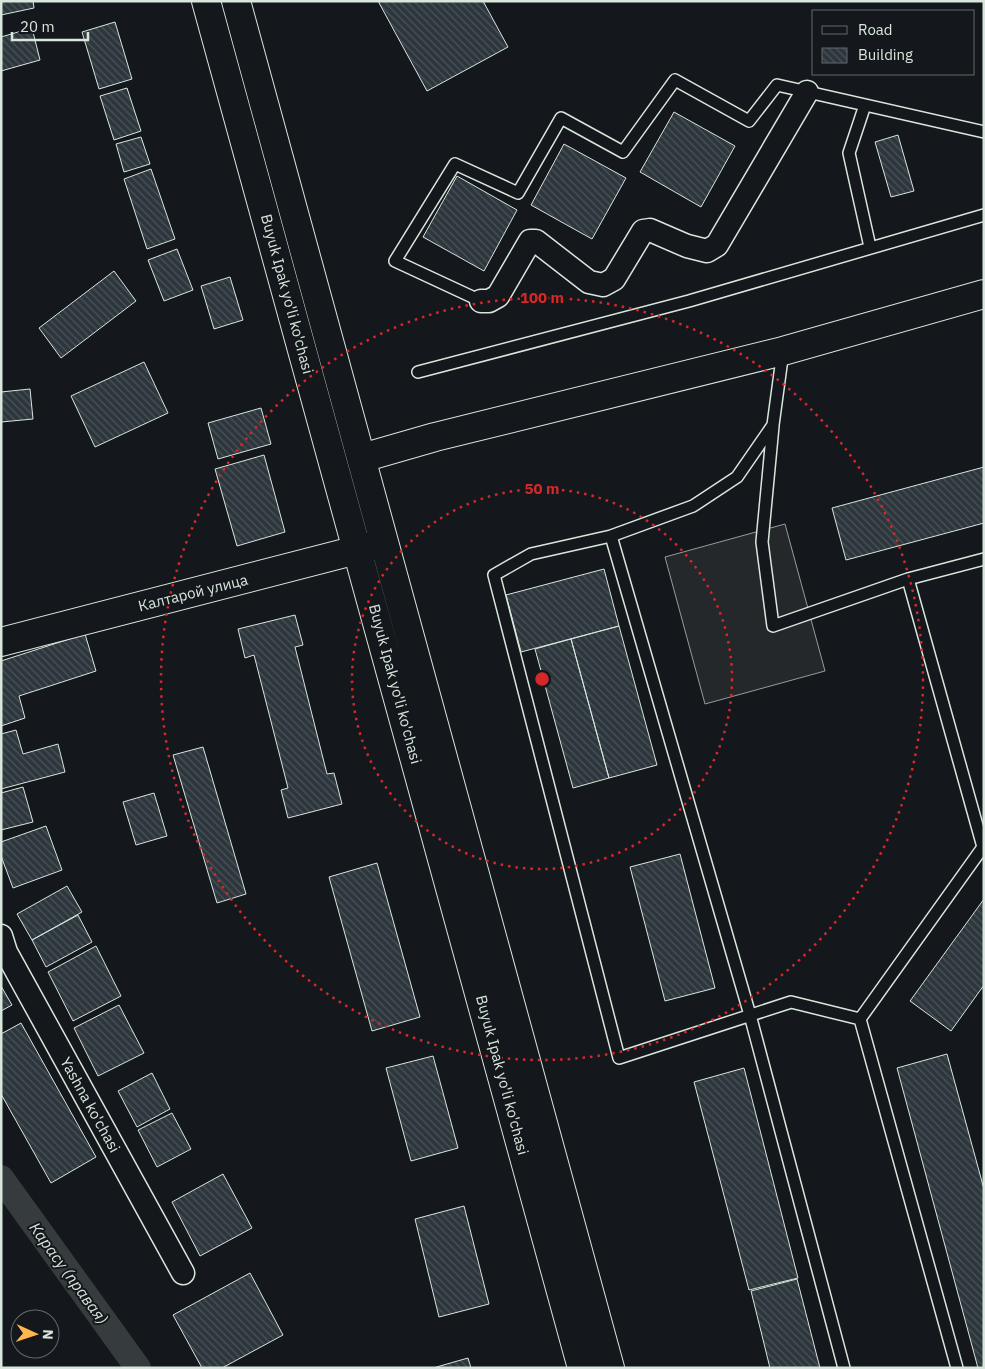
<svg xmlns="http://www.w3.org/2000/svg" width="985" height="1369" font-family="'IBM Plex Sans',sans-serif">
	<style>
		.parking { fill: #24282b; stroke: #939e99 }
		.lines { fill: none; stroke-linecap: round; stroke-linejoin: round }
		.canal { stroke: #363b3e; stroke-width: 26 }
		.building { fill: url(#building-back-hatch); stroke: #d8e6dc }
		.service-casing { stroke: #d8e6dc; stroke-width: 14 }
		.minor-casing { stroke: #d8e6dc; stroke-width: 25 }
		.tertiary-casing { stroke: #d8e6dc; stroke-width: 30 }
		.secondary-casing { stroke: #d8e6dc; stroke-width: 30 }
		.service { stroke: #14181c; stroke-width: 11 }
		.minor { stroke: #14181c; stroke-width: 22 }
		.tertiary { stroke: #14181c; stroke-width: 28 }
		.secondary { stroke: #14181c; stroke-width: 28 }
		.ring { fill: none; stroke: #d62828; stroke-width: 2.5; stroke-dasharray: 2.5 5 }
		.labels { text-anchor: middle; stroke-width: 4; stroke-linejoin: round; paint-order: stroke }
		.street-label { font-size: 15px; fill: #d8e6dc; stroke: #14181c }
		.water-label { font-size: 16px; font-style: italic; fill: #d8e6dc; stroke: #14181c }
		.centre { fill: #d62828; stroke: #14181c; stroke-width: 2.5 }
		.ring-label { font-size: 15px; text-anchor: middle; font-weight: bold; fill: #d62828; stroke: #14181c; stroke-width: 4; stroke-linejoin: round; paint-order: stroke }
	</style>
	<defs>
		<pattern id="building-back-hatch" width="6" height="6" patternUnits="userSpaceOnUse" patternTransform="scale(1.25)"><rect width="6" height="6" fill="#2c363c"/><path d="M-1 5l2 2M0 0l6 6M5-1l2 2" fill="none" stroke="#4a5358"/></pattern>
	</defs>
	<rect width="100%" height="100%" fill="#14181c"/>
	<path class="parking" d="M785,524L825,671L705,704L665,557Z"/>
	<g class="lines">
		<path class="canal" d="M1,1178L138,1368"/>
	</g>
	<path class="building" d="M1,1H33L34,8L1,15Z
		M378,1H483L508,47L427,91Z
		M115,22L132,79L99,89L82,32Z
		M32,28L40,60L1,71V37Z
		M127,88L141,131L114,140L100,96Z
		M674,112L735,146L701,207L640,172Z
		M898,135L914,191L891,197L875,142Z
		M141,137L150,164L124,172L116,144Z
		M564,144L626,178L592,239L531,205Z
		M151,169L175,239L147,249L124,179Z
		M457,176L517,210L484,271L423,237Z
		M177,249L193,290L164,301L148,260Z
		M114,271L136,301L61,358L39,328Z
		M230,277L243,320L214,329L201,286Z
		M144,362L168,413L95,447L71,396Z
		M30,389L33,419L1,422V392Z
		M261,408L271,444L218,459L208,423Z
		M264,455L285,532L237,546L215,469Z
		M984,467V523L846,560L832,508Z
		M604,569L619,626L521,652L506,595Z
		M295,615L303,645L295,647L327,774L334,773L342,804L288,818L281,790L288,788L254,655L245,658L238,629Z
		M619,626L657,765L609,778L571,639Z
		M85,634L96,671L19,696L25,718L1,726V661Z
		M571,639L609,778L573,788L535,649Z
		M16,730L23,754L58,744L65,772L1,789V734Z
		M203,747L246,894L217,903L173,755Z
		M23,787L33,822L1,830V793Z
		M154,793L167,836L136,845L123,802Z
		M46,826L62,870L13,888L1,856V842Z
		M680,854L715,988L665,1001L630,867Z
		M377,863L420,1017L372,1031L329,877Z
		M67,886L82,912L32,940L17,914Z
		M984,899V985L951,1031L910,1001Z
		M78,915L92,942L46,967L32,940Z
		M96,946L121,996L73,1021L48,972Z
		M1,986L12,1005L1,1011Z
		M119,1005L144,1053L98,1076L74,1028Z
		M21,1023L96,1157L51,1183L1,1094V1034Z
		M947,1054L984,1189V1368H978L897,1068Z
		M433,1056L458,1148L411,1161L386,1068Z
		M744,1068L798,1278L749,1290L694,1082Z
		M152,1073L170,1109L137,1127L118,1091Z
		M172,1113L191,1149L157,1167L138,1130Z
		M223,1174L252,1228L200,1256L172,1202Z
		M464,1206L489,1304L439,1317L415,1219Z
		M250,1273L283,1335L222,1368H202L173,1315Z
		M797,1279L820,1368H770L751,1291Z
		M468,1358L471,1368H433Z"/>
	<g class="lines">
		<defs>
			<path id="service" d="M865,105L849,153L870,247
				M481,301L395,261L455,164L518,193L561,118L623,152L675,80L749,121L777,85L984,132
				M783,351L773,425L737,477L693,506L611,536L531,554L494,575L619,1058L791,1002L860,1019L957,1368
				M418,372L689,301L984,215
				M773,426L762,542L773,626L908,579L984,559
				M611,536L750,1015L844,1368
				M860,1019L983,847L908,579"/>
			<path id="minor" d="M481,301H489L498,296L530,241H536L589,282L603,285L614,279L643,231L650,230L687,246L707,251L717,245L807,92
				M1,936L6,952L183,1273"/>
			<path id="tertiary" d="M362,458L435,437L783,351L984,294
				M1,642L380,544"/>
			<path id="secondary" d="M206,1L582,1368
				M236,1L610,1368"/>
		</defs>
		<use href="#service" class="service-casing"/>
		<use href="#minor" class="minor-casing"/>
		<use href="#tertiary" class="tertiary-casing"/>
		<use href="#secondary" class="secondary-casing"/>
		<use href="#service" class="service"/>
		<use href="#minor" class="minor"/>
		<use href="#tertiary" class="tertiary"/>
		<use href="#secondary" class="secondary"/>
	</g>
	<g class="ring">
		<circle cx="542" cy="679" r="190"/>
		<circle cx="542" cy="679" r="381"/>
	</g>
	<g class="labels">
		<g class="street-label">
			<text transform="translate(287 294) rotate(75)" y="5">Buyuk Ipak yo'li ko'chasi</text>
			<text transform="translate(193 593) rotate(-14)" y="5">Калтарой улица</text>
			<text transform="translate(395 684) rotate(75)" y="5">Buyuk Ipak yo'li ko'chasi</text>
			<text transform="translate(502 1075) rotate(75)" y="5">Buyuk Ipak yo'li ko'chasi</text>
			<text transform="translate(90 1105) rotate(61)" y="5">Yashna ko'chasi</text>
		</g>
		<g class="water-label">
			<text transform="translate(69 1273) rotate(54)" y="6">Карасу (правая)</text>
		</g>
	</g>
	<circle cx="542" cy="679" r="8" class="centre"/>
	<g class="ring-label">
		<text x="542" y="303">100 m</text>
		<text x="542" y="494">50 m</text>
	</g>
	<rect width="985" height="1369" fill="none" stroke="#d8e6dc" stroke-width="5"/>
	<rect x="812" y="10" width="162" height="65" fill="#14181c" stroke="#626a69"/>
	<rect x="822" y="26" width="25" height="8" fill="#14181c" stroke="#626a69"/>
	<text x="858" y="35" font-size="15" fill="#d8e6dc">Road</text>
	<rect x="822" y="48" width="25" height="15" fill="url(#building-back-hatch)" stroke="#626a69"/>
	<text x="858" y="60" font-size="15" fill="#d8e6dc">Building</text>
	<g transform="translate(35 1334) rotate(93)"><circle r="24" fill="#14181c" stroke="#626a69"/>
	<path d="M0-4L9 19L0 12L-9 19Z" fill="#ffb74d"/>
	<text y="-8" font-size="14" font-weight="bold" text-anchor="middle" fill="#d8e6dc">N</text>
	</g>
	<path d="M12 32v8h76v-8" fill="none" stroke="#d8e6dc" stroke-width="2.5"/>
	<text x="20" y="32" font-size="15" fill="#d8e6dc" stroke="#14181c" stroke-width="4" paint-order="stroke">20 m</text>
</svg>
